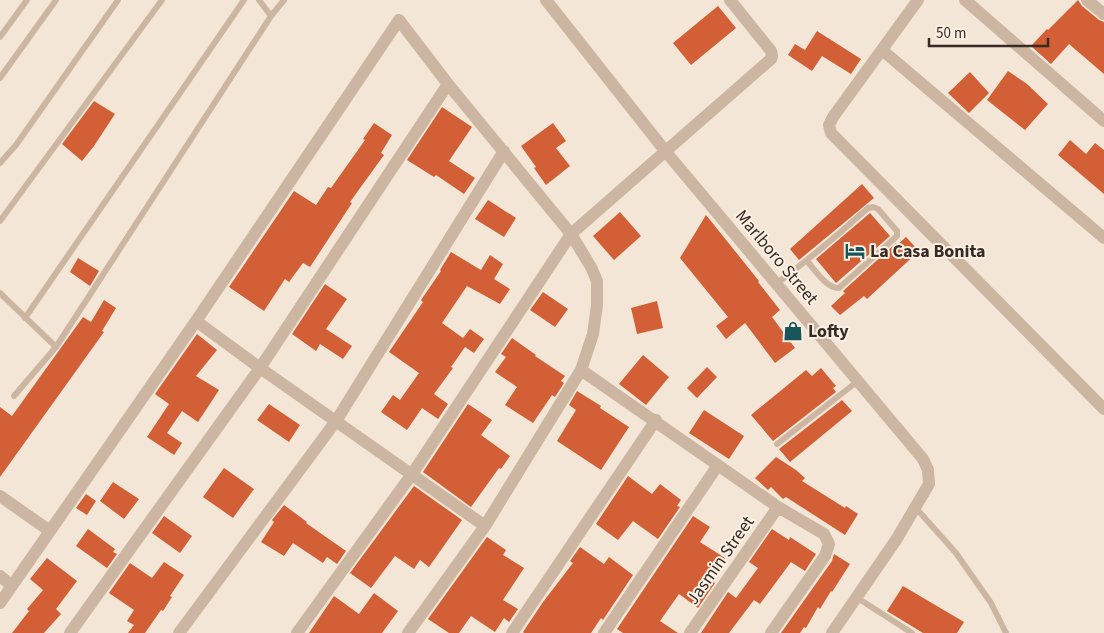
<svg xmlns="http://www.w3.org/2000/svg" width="1104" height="633" font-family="'Source Sans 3',sans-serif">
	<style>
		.building { fill: #d25f35 }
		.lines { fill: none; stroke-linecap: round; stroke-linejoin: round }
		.service { stroke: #ccb6a1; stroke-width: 6 }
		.minor { stroke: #ccb6a1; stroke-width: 12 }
		.tertiary { stroke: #ccb6a1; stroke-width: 12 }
		.labels { text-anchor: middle; stroke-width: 4; stroke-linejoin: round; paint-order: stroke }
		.poi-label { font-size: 18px; font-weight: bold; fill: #362b25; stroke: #fbf0e3; text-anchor: start }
		.street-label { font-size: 18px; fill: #362b25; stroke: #fbf0e3 }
	</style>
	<rect width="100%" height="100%" fill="#f3e6d6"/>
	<path class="building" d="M1078,0L1082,6L1099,20L1104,22V74L1069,44L1051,64L1031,46L1047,29L1048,30Z
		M718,6L736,28L691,65L673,43Z
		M817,31L861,59L851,74L822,56L812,71L788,55L795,44L805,50Z
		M1008,71L1027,84L1048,104L1025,130L987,100Z
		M970,72L989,93L969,113L948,93Z
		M94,101L115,114L94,146L82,161L62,144Z
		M442,107L472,127L449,161L475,178L464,194L436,175L434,177L407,160Z
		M374,123L392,135L381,153L384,155L350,202L352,203L310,267L303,263L289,282L285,279L264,311L229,287L294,191L316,205L328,187L331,188L365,140L363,139Z
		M553,123L566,141L556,148L570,166L546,185L534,168L536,167L521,146Z
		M1070,140L1086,154L1095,143L1104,150V194L1058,155Z
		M862,184L874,198L799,260L790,249Z
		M488,200L516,218L504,237L475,219Z
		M620,212L641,236L614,260L593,236Z
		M870,213L890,236L836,283L816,259Z
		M706,215L759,281L758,282L780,310L772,317L795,348L775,363L745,323L726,339L716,326L728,317L680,258Z
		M906,237L919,251L867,299L864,296L840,315L831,306L845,293L843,291L896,243L897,245Z
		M451,252L481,270L490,255L503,264L494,279L510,289L500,304L467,286L442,323L463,338L470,329L484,339L474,353L465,347L451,367L453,368L434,394L448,404L438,419L422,408L407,430L381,412L393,395L400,400L419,373L389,352L423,302L421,300L441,271L440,270Z
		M78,258L99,271L90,286L70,272Z
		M325,284L347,299L326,329L352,346L343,359L320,344L316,351L292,334Z
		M543,292L568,309L555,327L530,310Z
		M104,300L116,308L102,331L104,332L0,477V407L12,416L83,317L91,322Z
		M657,301L663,328L637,334L631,308Z
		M197,334L217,350L196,376L219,390L198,422L182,411L167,433L182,443L174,455L147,437L169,404L155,394Z
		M512,338L536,355L535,356L565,376L561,381L564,383L555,397L552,395L533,423L505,405L517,387L495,372L506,357L501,354Z
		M643,355L669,377L646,405L619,384Z
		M707,367L717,377L697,398L687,388Z
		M821,368L836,386L833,388L836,392L773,441L751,415L806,370L812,376Z
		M577,391L601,406L600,408L629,427L601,470L557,441L576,410L569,405Z
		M842,400L852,411L790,462L779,449Z
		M269,404L300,425L289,442L257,420Z
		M468,404L492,420L481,435L510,456L501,469L499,468L471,507L423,472Z
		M704,410L744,436L729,459L689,433Z
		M776,457L796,470L805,478L802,481L845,508L846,506L858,514L845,535L786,497L783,499L771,487L768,490L755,478Z
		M224,468L254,489L233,518L203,497Z
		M628,476L652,494L660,484L681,500L677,506L680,507L658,539L633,521L618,540L596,524Z
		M113,482L139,499L124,519L100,501Z
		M414,486L462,520L429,567L420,560L414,569L395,556L371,588L350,573Z
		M86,494L96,501L87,515L76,508Z
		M284,505L307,522L306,523L346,551L337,564L327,557L323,563L293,543L284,556L261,542L274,522L272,520Z
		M164,516L192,536L180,553L152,533Z
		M693,516L710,527L700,542L725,558L711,580L715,583L698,608L679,594L660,621L678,633H623L617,629Z
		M88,529L115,549L113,552L117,554L107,568L76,546Z
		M772,529L789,540L790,537L816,554L805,571L791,562L760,604L754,600L729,633H701L728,592L736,598L758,568L749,562Z
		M487,537L506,550L503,555L524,568L503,600L518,609L509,622L504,618L495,632L471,616L459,633H449L428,619Z
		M580,547L604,564L609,557L633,575L603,620L601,618L591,633H524L523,632L543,602L573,563L570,561Z
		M834,554L850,564L832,592L831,591L820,609L818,607L806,628L804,627L800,633H781L832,561Z
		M47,558L77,581L56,609L61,614L44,633H12L29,611L27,609L43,590L30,579Z
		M164,562L184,575L170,596L172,597L163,611L161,610L145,633H128L134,625L127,621L134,610L109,593L130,563L152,578Z
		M903,586L964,622L957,633H923L887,611Z
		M374,593L398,611L382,633H309L334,596L359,614Z"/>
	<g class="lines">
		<path class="service" d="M259,0L271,16
			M0,37L27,0
			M0,78L56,0
			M0,163L16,145L118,0
			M0,221L162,0
			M776,284C808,260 838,235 868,208L873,207L878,209L897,231V236L839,288C827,289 815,270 807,261
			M0,293L56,347
			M25,318L244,0
			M14,396L56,347L271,16L284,0
			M777,444L858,381
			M915,507L956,553L991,603L1006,633
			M856,597L912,633"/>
		<path class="minor" d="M918,0L833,117L829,125L831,133L1104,409
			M965,0L1104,121
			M1087,0L1104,14
			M882,50L1104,238
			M196,321L260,368L485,526
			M581,370L778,507L824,534L829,544L825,556L771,633
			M0,496L50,531
			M0,576L11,585
			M0,603L196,321L399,20L448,84L571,234L591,267L597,281V305L593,334L581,370L485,526L408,633
			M70,633L260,368L448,84
			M179,633L336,421L504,151
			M297,633L412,474L571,234L771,59L772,56L771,51L730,0
			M512,633L656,420
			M604,633L718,465
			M690,633L778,507"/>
		<path class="tertiary" d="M546,0L666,152L913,447L923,459L928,470L929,484L896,540L832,633"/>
	</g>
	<defs>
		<symbol id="hotel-bare" viewBox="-9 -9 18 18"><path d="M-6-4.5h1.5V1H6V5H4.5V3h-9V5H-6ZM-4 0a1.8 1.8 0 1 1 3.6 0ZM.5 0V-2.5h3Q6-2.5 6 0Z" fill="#17555b" stroke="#fbf0e3" stroke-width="2.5" paint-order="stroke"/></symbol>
		<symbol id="shop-bare" viewBox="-9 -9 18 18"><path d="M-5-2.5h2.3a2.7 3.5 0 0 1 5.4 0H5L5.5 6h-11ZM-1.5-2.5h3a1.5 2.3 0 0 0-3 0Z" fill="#17555b" stroke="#fbf0e3" stroke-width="2.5" paint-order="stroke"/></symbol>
	</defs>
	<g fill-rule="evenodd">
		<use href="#hotel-bare" x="841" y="237" width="28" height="28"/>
		<use href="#shop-bare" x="779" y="317" width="28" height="28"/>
	</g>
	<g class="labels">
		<g class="poi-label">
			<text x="870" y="257">La Casa Bonita</text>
			<text x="808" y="337">Lofty</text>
		</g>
		<g class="street-label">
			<text transform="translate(777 257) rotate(50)" y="6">Marlboro Street</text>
			<text transform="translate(720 560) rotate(-55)" y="6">Jasmin Street</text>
		</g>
	</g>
	<path d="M929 38v8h119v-8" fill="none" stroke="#362b25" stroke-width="2.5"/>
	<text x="936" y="38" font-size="15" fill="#362b25" stroke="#fbf0e3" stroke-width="4" paint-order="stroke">50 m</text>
</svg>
